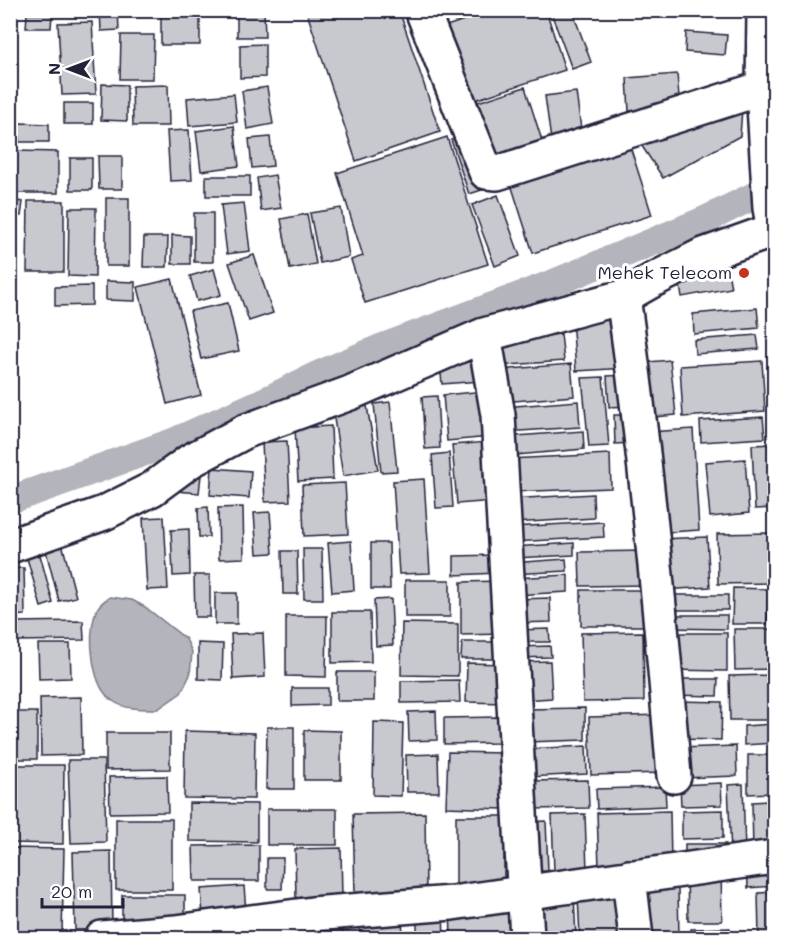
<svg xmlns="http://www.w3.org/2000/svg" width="785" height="949" font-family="Mali,sans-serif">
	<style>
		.water { fill: #b4b4bc; stroke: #7a7a88; stroke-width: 1.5 }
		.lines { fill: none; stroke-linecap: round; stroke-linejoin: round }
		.canal { stroke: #b4b4bc; stroke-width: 28 }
		.building { fill: #c8c8cf; stroke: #22223b; stroke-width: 1.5 }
		.minor-casing { stroke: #22223b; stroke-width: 38 }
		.minor { stroke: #fff; stroke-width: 33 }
		.poi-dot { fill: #c8321e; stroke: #fff; stroke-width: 2 }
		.labels { text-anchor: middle; stroke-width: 6; stroke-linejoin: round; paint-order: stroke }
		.poi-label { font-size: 18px; fill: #22223b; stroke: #fff; text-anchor: end }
	</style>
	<rect width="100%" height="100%" fill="#fff"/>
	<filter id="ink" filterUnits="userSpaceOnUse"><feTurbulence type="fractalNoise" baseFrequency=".0167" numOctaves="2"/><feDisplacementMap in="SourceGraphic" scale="12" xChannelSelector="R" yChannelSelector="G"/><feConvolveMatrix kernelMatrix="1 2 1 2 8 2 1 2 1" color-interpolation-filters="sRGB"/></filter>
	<g filter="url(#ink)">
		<path class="water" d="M110,597L132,600L145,607L186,639L192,652L190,675L181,693L158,709C144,709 125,710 113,701C91,687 88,637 95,614C97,606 103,601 110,597Z"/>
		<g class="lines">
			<path class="canal" d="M10,500L173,442L273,397L317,375L380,348L554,283L705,220L774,186"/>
		</g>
		<path class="building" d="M100,10H118L119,30L101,31Z
			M237,10H264L265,37H237Z
			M306,10H399L440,132L356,161Z
			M493,10H546L565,70L463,104L438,29Z
			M550,10H572L591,62L572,69Z
			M585,10H607L587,16Z
			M27,14H52L51,28H26Z
			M161,15H200V45H161Z
			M92,22L96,94L62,95L58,23Z
			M686,32L727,35L725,55L685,52Z
			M121,35H154L153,79H120Z
			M265,44V77L240,78V45Z
			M10,68H16L15,99H10Z
			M677,74L680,108L629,111L627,78Z
			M102,84L127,85V121L101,120Z
			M168,85L169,126H133L132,86Z
			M267,87L273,124L247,129L242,91Z
			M525,87L544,147L497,163L478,102Z
			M576,92L582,136L551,140L545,96Z
			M234,94L237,122L189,126L187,98Z
			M64,103H93V124H64Z
			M742,109L740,136L663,178L634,134Z
			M19,123L49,124V142H19Z
			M234,126L239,166L201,171L196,131Z
			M189,130L192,180L170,181L167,131Z
			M467,135L485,189L469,194L451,140Z
			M270,137L273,166L252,168L249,139Z
			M447,137L488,264L365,303L351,260L363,256L337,173Z
			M628,140L652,215L533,253L509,178Z
			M16,151L58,152V193H16Z
			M98,156H122V189H99Z
			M70,158H92V190H70Z
			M275,175L281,208L261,211L257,178Z
			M206,176H250V196H206Z
			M498,195L520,256L495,266L472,205Z
			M106,198H129V266H106Z
			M10,200L23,202L21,216L10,215Z
			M28,201H64V272H27Z
			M244,203L250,251L227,254L221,205Z
			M69,208H96L95,277L68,276Z
			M341,208L349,257L320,263L310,213Z
			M194,213H213V262H194Z
			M307,214L316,264L290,269L281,219Z
			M172,235L190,236V264H172Z
			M144,237H168L167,267H143Z
			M254,255L273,313L249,321L229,263Z
			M726,261L731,288L682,297L677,269Z
			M214,269L221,295L197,301L190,276Z
			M172,279L201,395L167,404L138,287Z
			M106,281L135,282V301L106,300Z
			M92,286V305L55,306V287Z
			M228,303L239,351L201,359L190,311Z
			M757,308L759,328L694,334L693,314Z
			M624,315L627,368L576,371L572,319Z
			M561,334L564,361L495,366L493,340Z
			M757,335L759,349L695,354L694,340Z
			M670,360L676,415L643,418L638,363Z
			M480,361L481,381L442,384L440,364Z
			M762,361L765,411L683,417L680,366Z
			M571,364L574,396L502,402L499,370Z
			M625,375L627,406L609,407L607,376Z
			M603,377L609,446L589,447L582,378Z
			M486,391L490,437L447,441L443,395Z
			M437,396L440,448L425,449L422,397Z
			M578,401L580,427L505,432L503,407Z
			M390,402L397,471L381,472L374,404Z
			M367,406L378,470L343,476L333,412Z
			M614,415H631L632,443L615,444Z
			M763,417L765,438L701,442L700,421Z
			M331,426L333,479L298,481L295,428Z
			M693,429L699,530L656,533L649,432Z
			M583,431L584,449L505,456L503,437Z
			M287,441L290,501L265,502L262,442Z
			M488,442L493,501L457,504L452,445Z
			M774,444V508L755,509L752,445Z
			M449,453L453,507L436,508L432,455Z
			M610,454L611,488L509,492L508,459Z
			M745,459L749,513L710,517L705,462Z
			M212,468L251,471L249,498L210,495Z
			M177,474L201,475L199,493L176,491Z
			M424,479L430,573L399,574L393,481Z
			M345,483L348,534L304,536L302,485Z
			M593,494L594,518L512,523L510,499Z
			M208,507L209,537H199L198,508Z
			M243,507L244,558L219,559L218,508Z
			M270,512L273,553L257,554L254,513Z
			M164,517L168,589L147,590L143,518Z
			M603,522L604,537L512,542L511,527Z
			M189,529L190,575L173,576L171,530Z
			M774,533V583L718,584L717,534Z
			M707,537L710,587L663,590L660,539Z
			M351,541L354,590L332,592L328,543Z
			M371,543H389L390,589H371Z
			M574,543V555L514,558L513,547Z
			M63,547L76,597L59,601L46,551Z
			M303,549H322L323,599H304Z
			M282,551H297L298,594H283Z
			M647,551L648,585L580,586L579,552Z
			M40,555L53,603L41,607L27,558Z
			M498,555V573L454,575V556Z
			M566,559L567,571L511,574L510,563Z
			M10,568H24L25,615L10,616Z
			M194,575H210V617H195Z
			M568,575V592L513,595V578Z
			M405,580H450V617H405Z
			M501,581L502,634L461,635V582Z
			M733,588L768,589L767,624H732Z
			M581,590H646L647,626H581Z
			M215,593H237V624H215Z
			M664,595H728V610H664Z
			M550,598L551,622L517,623V599Z
			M391,599L393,645L376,646L374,600Z
			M332,612H370L371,662L332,663Z
			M664,615H727V629L664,628Z
			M286,616H327L326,677L286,676Z
			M83,621L84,640L15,641V622Z
			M402,623L458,624V676L401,675Z
			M549,629L550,642H518L517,630Z
			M734,629H774V669L735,670Z
			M643,632L644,701L583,702L581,633Z
			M263,633L265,677L233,679L231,634Z
			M670,633H727V671L669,670Z
			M462,642H507V659H461Z
			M198,643L223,644L222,680L198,679Z
			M38,644H70L71,678L39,679Z
			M550,646L551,657L518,658L517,647Z
			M550,661L552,698L523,700L521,662Z
			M467,663L505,664L504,703L466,702Z
			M337,672H374V701H337Z
			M774,675V720H730L729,676Z
			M672,679H718L717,696L672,695Z
			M459,680L460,702L401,703V681Z
			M292,688H328V705L292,706Z
			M81,697L82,755L41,756L40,698Z
			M677,701L722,702L721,740L677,739Z
			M585,708V740L526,742L525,709Z
			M436,711L437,740L409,741L408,712Z
			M10,712H37V759H10Z
			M663,715L664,773L591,775L589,717Z
			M498,717L499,743L444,744V718Z
			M374,722L403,723L401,796L373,795Z
			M774,724V743L744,745V726Z
			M267,727H294V789H266Z
			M304,730L341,731V780H304Z
			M185,731L255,733L254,799L184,798Z
			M106,733H170V769L106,770Z
			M586,746L587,774L527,777L526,749Z
			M736,746L737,776L680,778L679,748Z
			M448,752L505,753L503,809L446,807Z
			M438,754L439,792H407L406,755Z
			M748,755H772L773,793L748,794Z
			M68,760H104L106,842L71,843Z
			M10,765H64L63,844L10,843Z
			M167,776L168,812L110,813L109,777Z
			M588,780L589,808L530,809V781Z
			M721,783L722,805L681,806L680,785Z
			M743,784L745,853L731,854L728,785Z
			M665,787L666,806L597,809L596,789Z
			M769,801L771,852L753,853L752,802Z
			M189,803L257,804V842L189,841Z
			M267,809H337V845H267Z
			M723,810V838L682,839V811Z
			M670,811L671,865L599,867L597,813Z
			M425,813L426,891L355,893L353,814Z
			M585,814L587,871L554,872L552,815Z
			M456,816H504V890H456Z
			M116,819H172V890H116Z
			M546,821L548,871L528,872L525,822Z
			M685,844H726L727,864H685Z
			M259,845V881H194L193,846Z
			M10,848L64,849L62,935L10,934Z
			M341,848L342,899L296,900L295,849Z
			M111,851L112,929L75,930L73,852Z
			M774,856V886L748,888L747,857Z
			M267,858H283L282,889H267Z
			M721,870L722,921H688L687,871Z
			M244,886L246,912L203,915L201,889Z
			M678,889L679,938H642L641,890Z
			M774,892V938H759L758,893Z
			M626,893L628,938H580L578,896Z
			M122,895H185V927H122Z
			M574,896L576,938H533L530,898Z
			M520,905V938H451L450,906Z
			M443,913L444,938H418L416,915Z
			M402,915L403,938H360V916Z
			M343,919V938H320L319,920Z
			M730,928V938H692L691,929Z"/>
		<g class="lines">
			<defs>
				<path id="minor" d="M422,10L486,172L497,173L763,88L764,10
					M763,88L770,208L774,230
					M623,297C646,456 661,616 674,776
					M484,335L498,415L527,938
					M10,546L104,513L152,489L190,461L246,431L350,393L484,335L623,297L653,280L701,256L774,230
					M629,877L636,938
					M102,938L176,932L312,914L452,903L774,857"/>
			</defs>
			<use href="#minor" class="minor-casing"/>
			<use href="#minor" class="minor"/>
		</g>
	</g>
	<circle class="poi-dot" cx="744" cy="273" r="6"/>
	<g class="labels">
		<g class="poi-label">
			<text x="732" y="279">Mehek Telecom</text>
		</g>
	</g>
	<rect width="785" height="949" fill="none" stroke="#fff" stroke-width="36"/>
	<rect x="18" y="18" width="749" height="913" fill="none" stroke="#22223b" stroke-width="2" filter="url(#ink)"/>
	<g transform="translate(69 69) rotate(270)" stroke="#ffffff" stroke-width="4.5" paint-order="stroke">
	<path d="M0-4.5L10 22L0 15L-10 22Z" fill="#22223b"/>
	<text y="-9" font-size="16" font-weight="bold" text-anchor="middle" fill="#22223b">N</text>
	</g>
	<path d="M42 898v9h81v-9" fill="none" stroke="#22223b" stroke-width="3"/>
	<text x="51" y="898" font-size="18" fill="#22223b" stroke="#ffffff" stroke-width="4.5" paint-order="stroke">20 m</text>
</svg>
